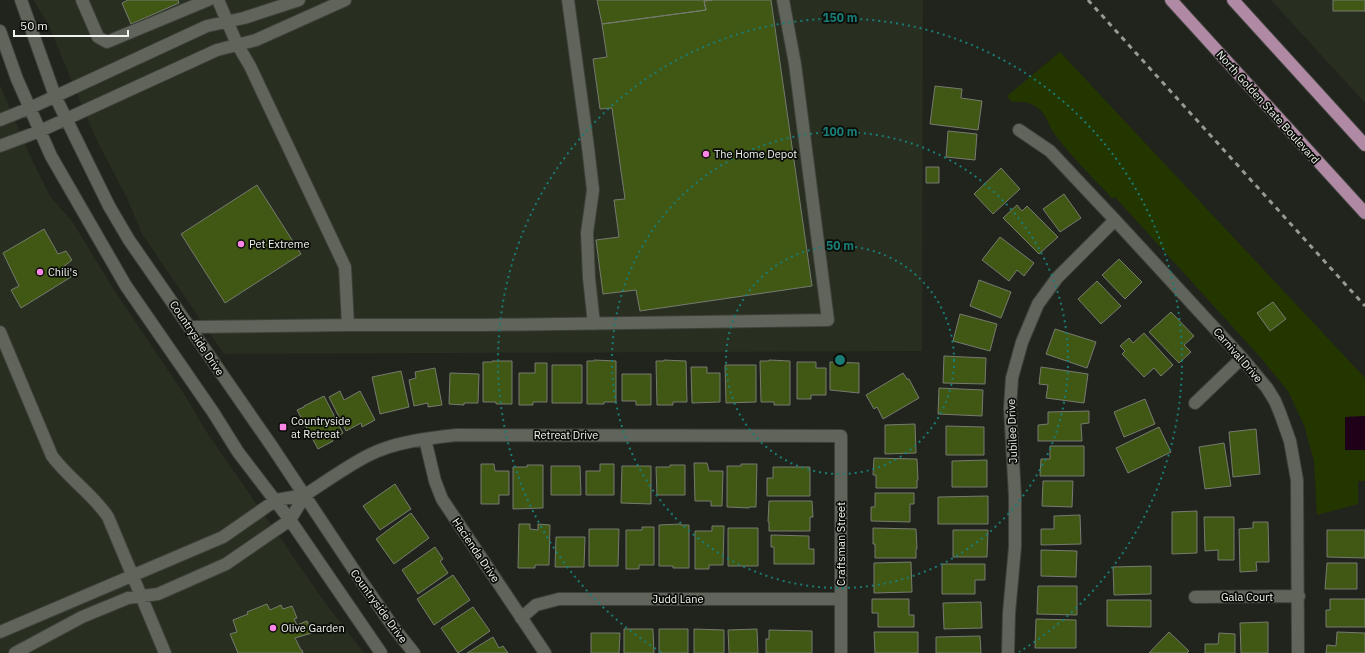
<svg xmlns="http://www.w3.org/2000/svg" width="1365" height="653" font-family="'IBM Plex Sans',sans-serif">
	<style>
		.built { fill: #282e20 }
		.green { fill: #243600 }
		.water { fill: #1e0019 }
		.building { fill: #415815; stroke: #767a70 }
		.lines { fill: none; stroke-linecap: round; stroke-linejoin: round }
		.minor-casing { stroke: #3d413a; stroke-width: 14 }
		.major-casing { stroke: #3d413a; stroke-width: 14 }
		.minor { stroke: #60645b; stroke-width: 12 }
		.major { stroke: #b089a4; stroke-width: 12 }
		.rail { stroke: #979a93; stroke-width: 3; stroke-dasharray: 5 5; stroke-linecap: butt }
		.ring { fill: none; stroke: #1a7c74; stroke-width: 2; stroke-dasharray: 2 4 }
		.poi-dot { fill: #fc86e4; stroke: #0b0d09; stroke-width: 1.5 }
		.labels { text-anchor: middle; stroke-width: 3.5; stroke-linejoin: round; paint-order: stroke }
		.street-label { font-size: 11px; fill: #f1f4ee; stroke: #0b0d09 }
		.poi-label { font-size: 11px; fill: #f1f4ee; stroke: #0b0d09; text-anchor: start }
		.centre { fill: #1a7c74; stroke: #0b0d09; stroke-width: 2 }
		.ring-label { font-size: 12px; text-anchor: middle; font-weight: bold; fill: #1a7c74; stroke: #0b0d09; stroke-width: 3.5; stroke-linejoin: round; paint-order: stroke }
	</style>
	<rect width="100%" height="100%" fill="#21241c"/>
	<path class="built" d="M33,0H923L922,351L224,354L142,234L126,196L96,139L48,24Z
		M1271,0H1365V103Z
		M0,85L31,158L50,196L72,221L114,290L186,397L208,434L326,604L364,653H0Z"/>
	<path class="green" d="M1060,52L1365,378V481H1358V504L1317,515L1314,461L1304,425L1288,391L1261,358L1115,197L1112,198C1093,178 1073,158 1056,136C1049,127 1047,115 1038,108C1030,102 1022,101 1012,102L1007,96Z"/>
	<path class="water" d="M1365,416V450H1345V417Z"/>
	<path class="building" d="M128,0H178L179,3L131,24L122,3Z
		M597,0H712L704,1L706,10L602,24Z
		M712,0H771L812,286L640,311L636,290L603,294L596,240L619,237L614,200L625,199L612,108L600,109L593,59L607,57L602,24L706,10L704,1Z
		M1333,0H1365V11H1333Z
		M935,86L962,89L961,98L982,101L978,130L930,124Z
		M948,131L977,134L975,160L946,157Z
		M926,167H939V183H926Z
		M1001,168L1020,189L993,214L974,194Z
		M257,185L301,254L225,303L181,234Z
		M1064,194L1081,218L1060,232L1043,209Z
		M1017,205L1022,211L1027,206L1058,237L1039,254L1003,218Z
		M44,229L58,254L66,251L72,260L63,267L71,277L21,308L11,290L19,286L3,253Z
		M1000,237L1034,263L1024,276L1017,270L1009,281L982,260Z
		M1119,259L1142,282L1125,299L1102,275Z
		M979,280L1011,292L1001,318L970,306Z
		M1097,281L1121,306L1101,324L1078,299Z
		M1273,302L1286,319L1270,331L1257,313Z
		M1171,312L1194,336L1184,345L1191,352L1179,363L1149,332Z
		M960,314L997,324L990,351L953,341Z
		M1055,329L1096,342L1087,368L1046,354Z
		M1144,333L1173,365L1161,376L1154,368L1144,377L1122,354L1125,351L1120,346L1129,338L1133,343Z
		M944,356L986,358L985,384L943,383Z
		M594,360L616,361V402H604V404H587V361H594Z
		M664,360L686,361L687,402H673V405H657L656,361H664Z
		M769,360L790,361V405H774V402H761L760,361H769Z
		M492,361H512V404H496V402H483V362H492Z
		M797,362H816V368H826V395H811V399H797Z
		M830,362L859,363V393L830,390Z
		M535,363H547V402H533V405H519V373H535Z
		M552,365H582V403H552Z
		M725,365H756V402L726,403Z
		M691,367H707V373H720V402L692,403Z
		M1041,367L1088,374L1084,403L1046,398L1048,385L1039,384Z
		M435,368L442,405L428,407V403L414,406L409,380L416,378L415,372Z
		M401,371L409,407L380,414L372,377Z
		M450,373L479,374L478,403H464V405L449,404Z
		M903,373L907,379H909L919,398L883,419L877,407L874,409L866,395Z
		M622,374H651V405H636V401H622Z
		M939,388L983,390L982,416L938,414Z
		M340,391L344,400L360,391L375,420L362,427L361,423L346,431L329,397Z
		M324,396L343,433L332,439L333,441L318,449L297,410L304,407V406Z
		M1145,399L1155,424L1124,437L1114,412Z
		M1089,411V423L1081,424L1082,441H1038V425L1048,424V412Z
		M915,424L916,453L885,454V425Z
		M946,426L984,427V455H946Z
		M1159,427L1171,452L1128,473L1116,448Z
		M1256,429L1260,474L1233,477L1229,432Z
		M1224,443L1231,486L1205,489L1199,447Z
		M1050,446H1084V476H1040L1041,459H1050Z
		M874,458L917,459L918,480H917V488H876V475H873Z
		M987,460V487H952V461Z
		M694,463H707L709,471H723L722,506H711V501H695Z
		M481,464H494L495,471H509V495H499V504H481Z
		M600,464H614V495H586V471H600Z
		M741,464H757L756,507H749V508L727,507V466H741Z
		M527,465H543V508L513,509V467H527Z
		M670,465H685V495H657L656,467H670Z
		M551,466H580L581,495H551Z
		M622,466H651V504L621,503Z
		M773,467H810V496H767V478H773Z
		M1043,481H1073L1072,507L1042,506Z
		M395,484L411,509L380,530L363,506Z
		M875,493H914V504H910V522L871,521V507H875Z
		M988,496V524H938V497Z
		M769,501H812L813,517H810V531H769V522H768Z
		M1197,511V553L1172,554V512Z
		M411,513L429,538L394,564L376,539Z
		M1080,515L1081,544L1041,545V529H1054V516Z
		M1204,517H1234V560H1218V550L1205,551Z
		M1253,522H1268L1269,562H1256L1257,571L1240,572L1239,529L1253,528Z
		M519,524H530V529L538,530V524L550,525L549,565H535V568H518Z
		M681,524V525H689V568H673V566H659V525Z
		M712,526H724L723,565H709V569H695V531H712Z
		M642,527H654V565H639V569H626V530H642Z
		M728,528H758V566H728Z
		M873,528L916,529L917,549H916V558H875V544H873Z
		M589,529H619L618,566H589Z
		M953,530H988L987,557H953Z
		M1327,530H1365V558L1327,557Z
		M771,535L809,536V549H814V564H774V547H771Z
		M556,537H585L584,567H555Z
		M435,547L443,559L440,561L448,573L418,594L402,570Z
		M1041,550L1077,551L1076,577L1041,576Z
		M911,562L912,592L874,593V563Z
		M1327,563H1357V589H1325Z
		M942,564H985V580H975V594H942Z
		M1151,566V594L1114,595L1113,567Z
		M453,575L470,600L434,625L417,599Z
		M1038,586H1077V615L1037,614Z
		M872,599H909V615H914V627H878V613H872Z
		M1330,599H1365V627H1326V610H1330Z
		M1107,600H1151V627L1107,626Z
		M981,602L982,628L944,629L943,603Z
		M267,604L270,610L281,605L283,609L292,606L297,618L294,619L297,625L307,621L312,633L295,638L301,650H302L303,653H238L230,634L237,632L233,620L248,614L247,612Z
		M473,607L490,631L458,653L441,628Z
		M1036,619L1076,620V648H1035Z
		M1268,622V653H1241L1240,623Z
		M624,629H653L654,653H624Z
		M659,629H688V653H659Z
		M694,629L724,630V653H694Z
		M757,629L758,653H729L728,630Z
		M769,630L812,631V653H766V639H769Z
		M874,632H918V653H875Z
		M1169,632L1189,651L1187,653H1149Z
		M1337,632L1365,633V653H1326L1327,645L1336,646Z
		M591,633H620L619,653H591Z
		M1219,633L1235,634V653H1205V644H1218Z
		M980,636L981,653H936V637Z
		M493,637L499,648L503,646L508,653H467Z"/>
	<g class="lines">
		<defs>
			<path id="minor" d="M21,0L55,96L109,206L129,240L271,445L360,579L394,628L414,653
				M82,0L98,37L107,42L208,0
				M218,0L237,44L250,66L266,100L345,267L348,325
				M568,0L588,147L593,190L587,233L589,278L594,324
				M0,31L17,79L51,156L126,286L213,412L238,452L290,520L381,653
				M0,120L30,108L207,26L244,18L299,0
				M1019,130L1050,151L1115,220L1242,358L1267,388L1275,401L1280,413L1290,441L1297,480L1298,653
				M0,146L40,131L217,50L256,40L345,0
				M190,327L348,325H483L828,320L795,64L783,0
				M0,332L52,456C68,478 93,494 108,517L165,653
				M1195,403L1242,358
				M425,439L435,481L442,499L545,653
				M305,495C325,482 346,467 367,456C393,442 429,438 457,435L841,436V653
				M1195,597L1299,596
				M521,618L536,605L559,599H841
				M0,632L223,537L276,500L305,495L290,520L226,564L158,594L128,598L82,617L15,653
				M1008,653L1009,613L1015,547V496L1010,408L1012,378L1022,342L1038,304L1057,278L1115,220"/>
			<path id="major" d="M1171,0L1365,213
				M1233,0L1365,145"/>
		</defs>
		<use href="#minor" class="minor-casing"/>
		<use href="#major" class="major-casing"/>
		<use href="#minor" class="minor"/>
		<use href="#major" class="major"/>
		<path class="rail" d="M1088,0L1365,306"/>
	</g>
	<g class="ring">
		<circle cx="840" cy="360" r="114"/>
		<circle cx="840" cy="360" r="228"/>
		<path d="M661 652A342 342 0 1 1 1019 652"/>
	</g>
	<g class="poi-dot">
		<circle cx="706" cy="154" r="4"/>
		<circle cx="241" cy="244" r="4"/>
		<circle cx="40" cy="272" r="4"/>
		<rect x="279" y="423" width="8" height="8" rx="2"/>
		<circle cx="273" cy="628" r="4"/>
	</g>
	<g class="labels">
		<g class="street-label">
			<text transform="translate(1268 107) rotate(48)" y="4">North Golden State Boulevard</text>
			<text transform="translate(197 338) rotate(56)" y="4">Countryside Drive</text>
			<text transform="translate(1238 355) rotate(49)" y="4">Carnival Drive</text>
			<text transform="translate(1012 431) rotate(-92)" y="4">Jubilee Drive</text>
			<text x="566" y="439">Retreat Drive</text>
			<text transform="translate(841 544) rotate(-90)" y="4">Craftsman Street</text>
			<text transform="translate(476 550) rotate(56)" y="4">Hacienda Drive</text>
			<text x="1247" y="601">Gala Court</text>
			<text x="678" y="603">Judd Lane</text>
			<text transform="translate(379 606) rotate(54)" y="4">Countryside Drive</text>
		</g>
		<g class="poi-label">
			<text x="714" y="158">The Home Depot</text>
			<text x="249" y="248">Pet Extreme</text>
			<text x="48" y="276">Chili's</text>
			<text x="291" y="425">Countryside<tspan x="291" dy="13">at Retreat</tspan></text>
			<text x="281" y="632">Olive Garden</text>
		</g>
	</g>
	<circle cx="840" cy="360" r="6" class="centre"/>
	<g class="ring-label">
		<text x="840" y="22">150 m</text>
		<text x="840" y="136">100 m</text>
		<text x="840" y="250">50 m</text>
	</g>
	<path d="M14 30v6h114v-6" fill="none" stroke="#f1f4ee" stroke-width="2"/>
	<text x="20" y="30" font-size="12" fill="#f1f4ee" stroke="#0b0d09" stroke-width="3" paint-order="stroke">50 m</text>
</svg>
